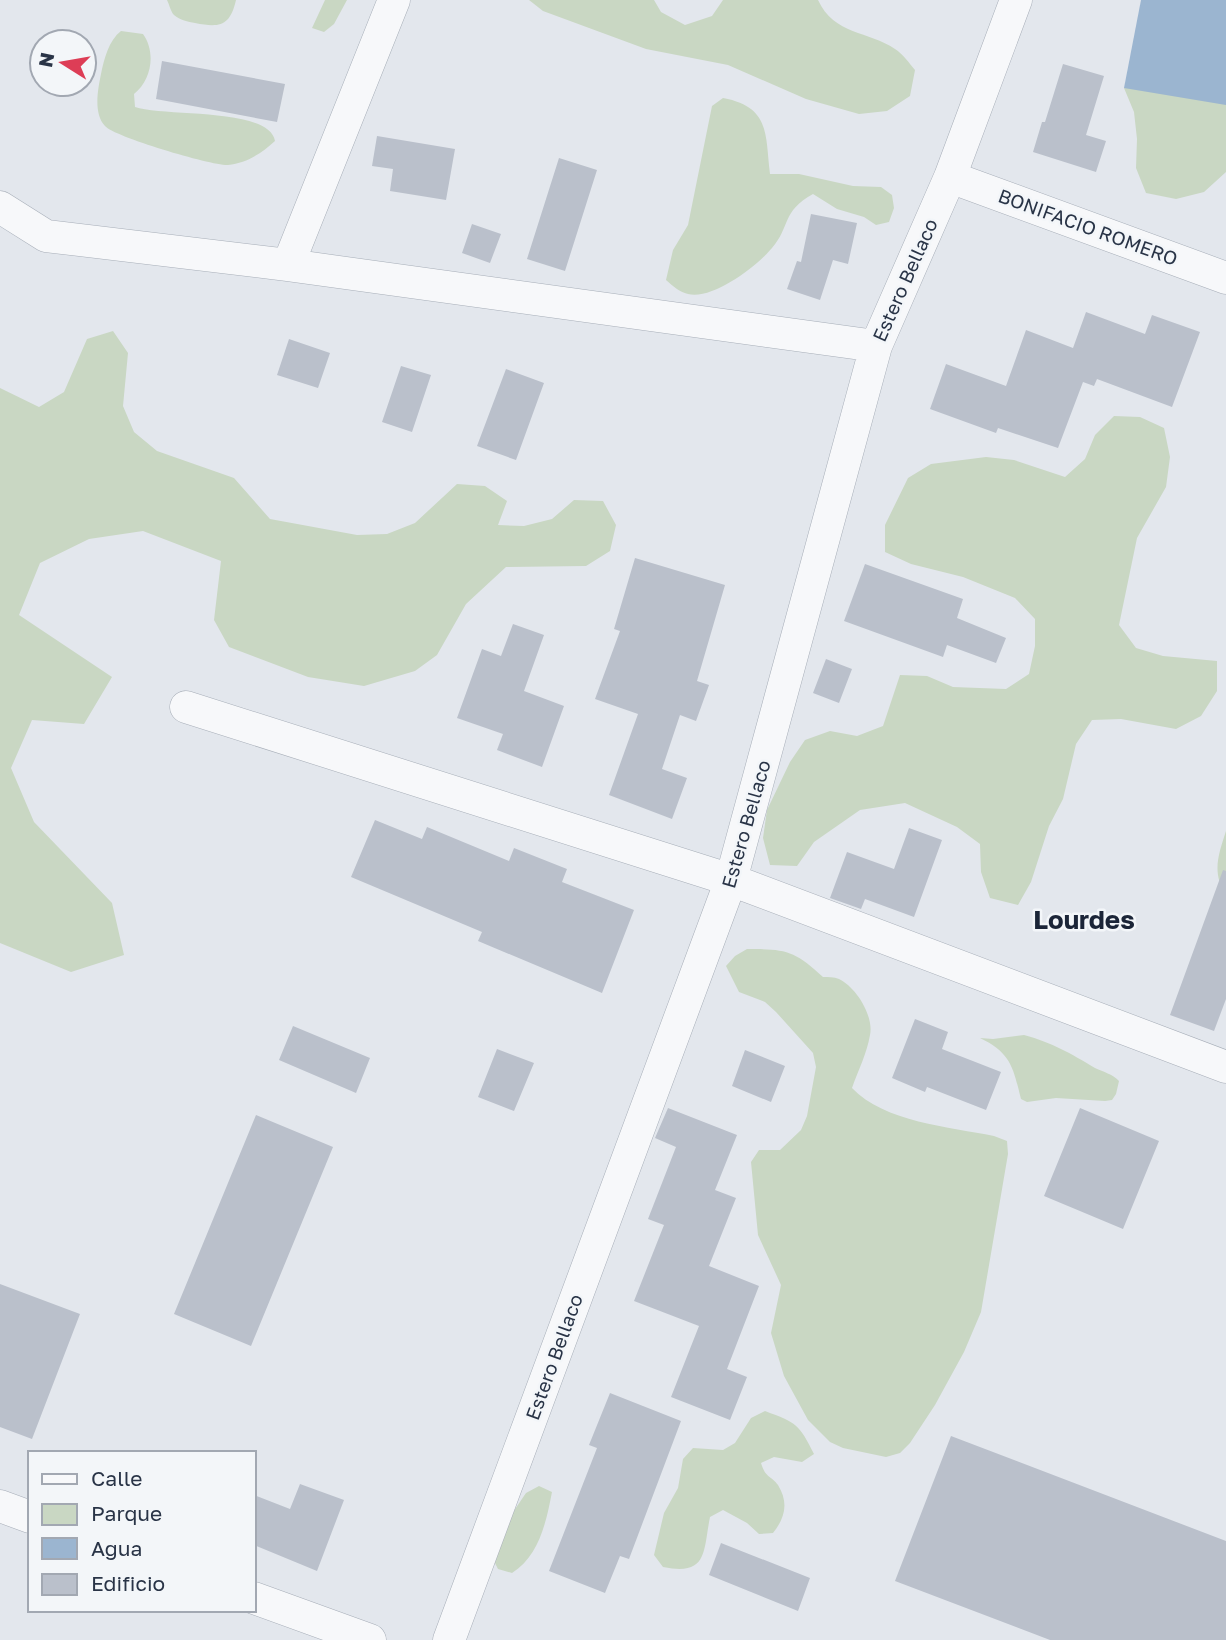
<svg xmlns="http://www.w3.org/2000/svg" width="1226" height="1640" font-family="'Golos Text',sans-serif">
	<style>
		.green { fill: #c9d7c3 }
		.water { fill: #9bb5d0 }
		.building { fill: #bac0cb }
		.lines { fill: none; stroke-linecap: round; stroke-linejoin: round }
		.street-casing { stroke: #a7aeb8; stroke-width: 33 }
		.street { stroke: #f7f8fa; stroke-width: 32 }
		.labels { text-anchor: middle; stroke-width: 5; stroke-linejoin: round; paint-order: stroke }
		.street-label { font-size: 19px; fill: #293447; stroke: #f3f6f9 }
		.district-label { font-size: 26px; font-weight: bold; fill: #1b2538; stroke: #f3f6f9 }
	</style>
	<rect width="100%" height="100%" fill="#e3e7ed"/>
	<path class="green" d="M167,0H236C230,26 220,28 195,23C188,22 180,20 174,15C171,12 169,4 167,0Z
		M325,0H347L334,24L324,32L312,28Z
		M529,0H654L661,12L685,25L712,16L723,0H818C834,35 869,31 895,49C903,54 909,63 915,70L910,96L887,111L859,114L806,99L728,65L646,49L543,11Z
		M1226,0V172L1204,192L1176,199L1146,193L1136,168L1137,139L1134,112L1124,88Z
		M121,31L143,34C156,52 152,80 134,94L135,107C163,117 269,107 275,141C262,153 247,163 228,165C213,166 114,137 105,126C93,113 98,89 101,74C104,59 109,40 121,31Z
		M723,98C771,107 765,135 770,174H799L853,186L881,187L892,195L894,208L889,222L876,225L864,217L837,209L813,194C781,212 791,226 772,248C757,266 713,300 688,294C679,292 673,286 666,280L673,250L688,225L712,106Z
		M113,331L128,353L123,406L134,432L157,451L234,478L270,519L357,535L387,534L415,523L457,484L485,486L507,501L498,525L524,526L552,519L574,500L603,501L616,525L610,551L586,566L506,567L466,604L437,655L415,671L364,686L308,677L229,647L214,620L221,561L143,531L89,539L40,563L19,615L112,677L84,724L32,720L11,768L34,822L112,903L124,955L71,972L0,943V388L39,407L64,392L87,339Z
		M1114,416L1140,417L1164,428L1170,457L1166,487L1137,538L1119,625L1136,648L1163,656L1217,661V691L1201,716L1176,729L1121,719L1092,720L1076,744L1063,799L1049,826L1031,882L1018,905L990,898L981,872L980,844L957,827L905,803L860,810L814,842L797,866L770,865L763,838L767,810L790,762L805,740L830,731L857,736L883,726L900,675L927,676L953,687L1006,689L1029,674L1035,646V619L1015,598L963,577L911,564L885,552V525L908,478L931,464L986,457L1014,460L1065,477L1085,459L1095,435Z
		M1226,831V894C1211,873 1219,853 1226,831Z
		M747,949C786,949 794,950 823,977C828,977 834,977 839,979C856,987 874,1016 870,1035C867,1053 858,1071 852,1088C884,1122 950,1127 994,1136L1007,1141L1008,1154L981,1312L964,1352L935,1405L910,1443L900,1453L886,1457L843,1448L830,1442L808,1420L784,1376L771,1333L781,1285L758,1235L751,1162L759,1150H780L801,1130L807,1116L816,1067L813,1053L776,1012L765,1002L739,992L726,966L735,956Z
		M1024,1035C1053,1043 1070,1053 1095,1068C1104,1072 1112,1074 1119,1081L1116,1094L1112,1100L1105,1101L1056,1098L1027,1102L1021,1099C1013,1067 1011,1053 980,1038L993,1039Z
		M765,1411C797,1423 799,1424 814,1454L802,1462L774,1457L761,1463C766,1479 771,1475 778,1485C789,1503 785,1518 773,1533L759,1534L747,1523L723,1510L710,1517C703,1552 708,1576 663,1567L654,1555L664,1513L678,1488L683,1459L693,1448L723,1450L735,1443L751,1418Z
		M539,1486L552,1492C546,1523 539,1556 512,1573L498,1569L491,1555L494,1540L526,1493Z"/>
	<path class="water" d="M1141,0H1226V105L1124,88Z"/>
	<path class="building" d="M162,61L285,84L277,122L156,99Z
		M1063,64L1104,76L1086,135L1106,141L1096,172L1033,152L1042,122H1045Z
		M377,136L455,149L446,200L390,191L393,169L372,166Z
		M559,158L597,170L565,271L527,259Z
		M811,214L857,223L848,264L833,260L820,300L787,289L797,261L801,262Z
		M472,224L501,234L490,263L462,253Z
		M1086,312L1145,334L1152,315L1200,332L1172,407L1097,379L1094,386L1083,382L1058,448L998,428L996,433L930,409L946,364L1006,386L1026,330L1073,348Z
		M289,339L330,353L318,388L277,375Z
		M401,366L431,375L412,432L382,422Z
		M506,369L544,383L516,460L477,446Z
		M635,558L725,585L697,681L709,685L696,721L680,715L662,769L687,778L672,819L609,795L638,714L595,699L620,631L614,629Z
		M865,564L963,599L957,618L1006,638L996,663L947,645L943,657L844,621Z
		M513,624L544,635L524,691L564,706L542,767L497,750L503,734L457,718L482,649L501,656Z
		M826,659L852,669L839,703L813,693Z
		M375,820L422,839L427,827L509,861L514,848L567,869L562,882L634,910L602,993L478,941L482,932L351,877Z
		M909,828L942,840L914,917L865,899L861,909L830,898L847,852L894,869Z
		M1223,870L1226,871V999L1214,1031L1170,1015Z
		M915,1019L948,1032L942,1049L1001,1072L986,1110L927,1087L925,1092L892,1078Z
		M293,1026L370,1058L356,1093L279,1060Z
		M497,1049L534,1063L514,1111L478,1097Z
		M745,1050L785,1066L771,1102L732,1086Z
		M668,1108L737,1135L715,1190L736,1198L709,1266L759,1286L727,1369L747,1377L730,1420L671,1397L699,1326L634,1301L664,1225L648,1219L676,1147L655,1138Z
		M1080,1108L1159,1141L1123,1229L1044,1196Z
		M256,1115L333,1147L251,1346L174,1314Z
		M0,1284L80,1314L32,1439L0,1427Z
		M610,1393L681,1421L629,1559L620,1556L605,1593L549,1571L597,1448L589,1445Z
		M951,1436L1226,1541V1640H1050L895,1581Z
		M300,1484L344,1500L317,1571L254,1545V1495L290,1509Z
		M721,1543L810,1578L798,1611L709,1575Z"/>
	<g class="lines">
		<defs>
			<path id="street" d="M950,177L1226,278
				M0,207L46,236L288,265L876,346
				M288,265L394,0
				M186,707L731,880L1226,1067
				M0,1506L30,1517
				M254,1598L370,1640
				M449,1640L731,880L876,346L950,177L1016,0"/>
		</defs>
		<use href="#street" class="street-casing"/>
		<use href="#street" class="street"/>
	</g>
	<g class="labels">
		<g class="street-label">
			<text transform="translate(1088 227) rotate(20)" y="7">BONIFACIO ROMERO</text>
			<text transform="translate(905 280) rotate(-66)" y="7">Estero Bellaco</text>
			<text transform="translate(746 824) rotate(-74)" y="7">Estero Bellaco</text>
			<text transform="translate(554 1357) rotate(-70)" y="7">Estero Bellaco</text>
		</g>
		<g class="district-label">
			<text x="1084" y="929">Lourdes</text>
		</g>
	</g>
	<rect x="28" y="1451" width="228" height="161" fill="#f3f6f9" stroke="#a2a8b2" stroke-width="2"/>
	<rect x="42" y="1474" width="35" height="10" fill="#f7f8fa" stroke="#a2a8b2" stroke-width="2"/>
	<text x="91" y="1486" font-size="21" fill="#293447">Calle</text>
	<rect x="42" y="1504" width="35" height="21" fill="#c9d7c3" stroke="#a2a8b2" stroke-width="2"/>
	<text x="91" y="1521" font-size="21" fill="#293447">Parque</text>
	<rect x="42" y="1538" width="35" height="21" fill="#9bb5d0" stroke="#a2a8b2" stroke-width="2"/>
	<text x="91" y="1556" font-size="21" fill="#293447">Agua</text>
	<rect x="42" y="1574" width="35" height="21" fill="#bac0cb" stroke="#a2a8b2" stroke-width="2"/>
	<text x="91" y="1591" font-size="21" fill="#293447">Edificio</text>
	<g transform="translate(63 63) rotate(281)"><circle r="33" fill="#f3f6f9" stroke="#a2a8b2" stroke-width="2"/>
	<path d="M0-5L12 26L0 18L-12 26Z" fill="#dd3d56"/>
	<text y="-10" font-size="19" font-weight="bold" text-anchor="middle" fill="#293447">N</text>
	</g>
</svg>
